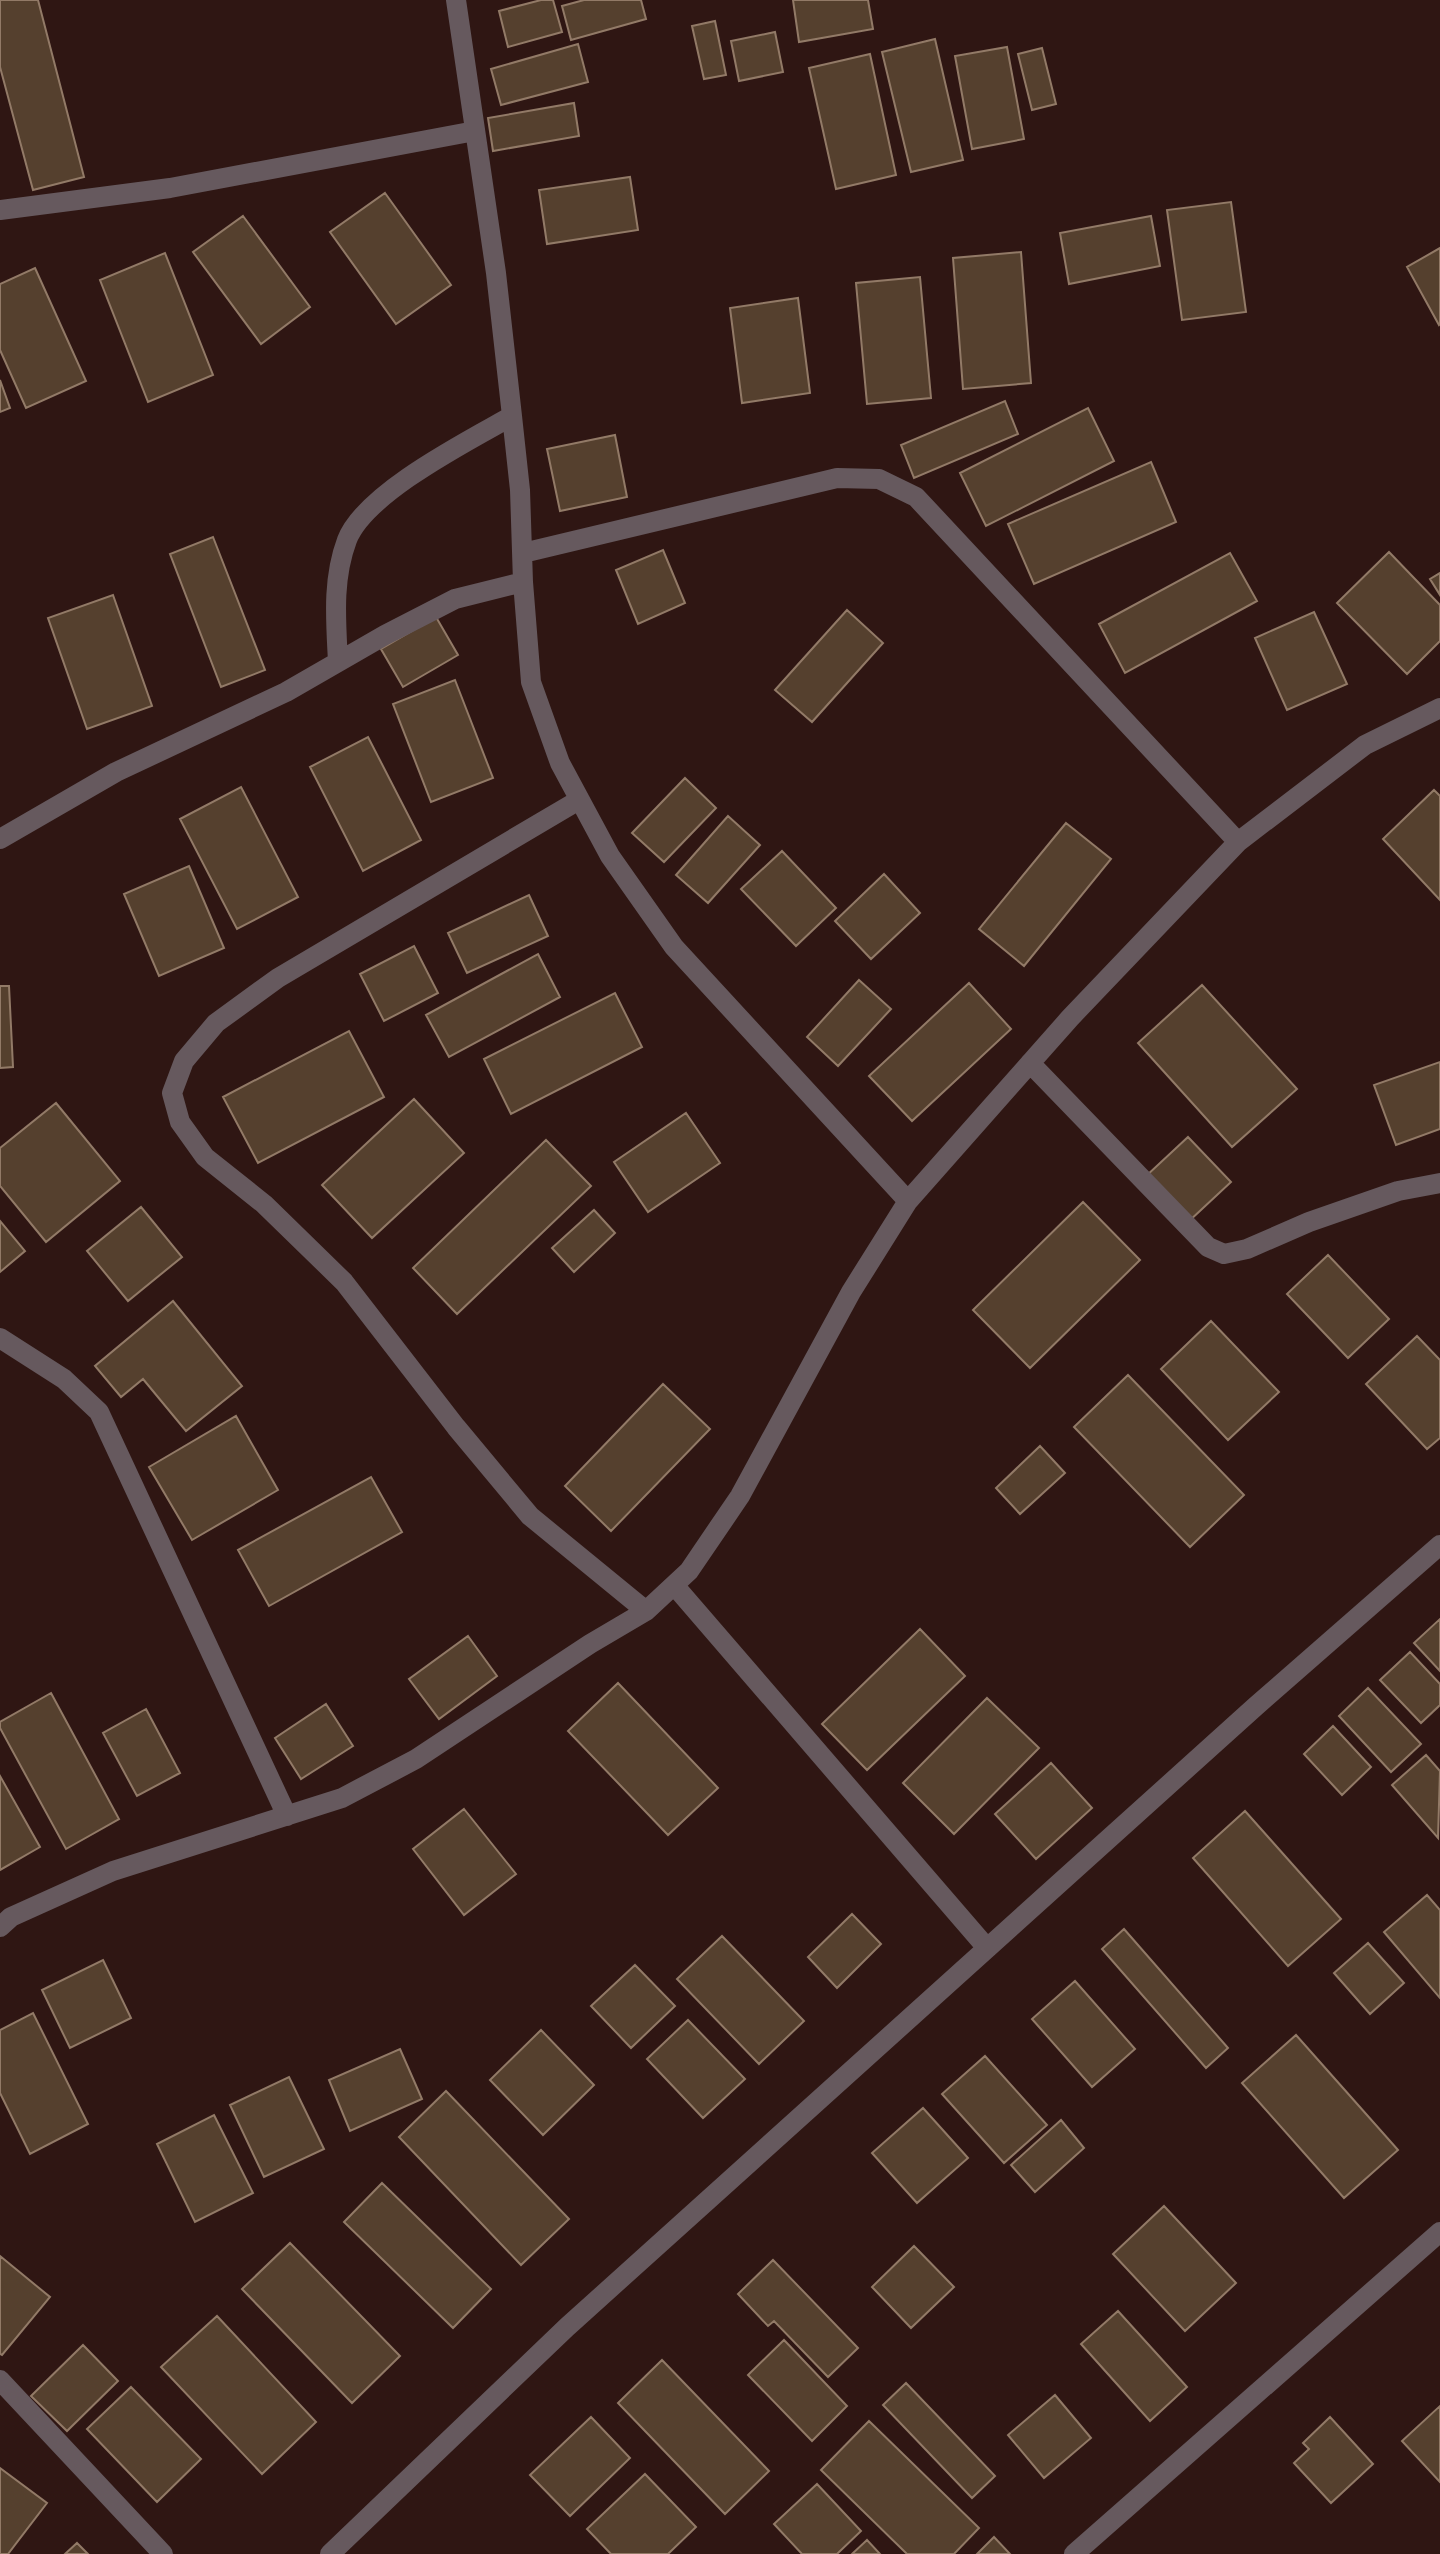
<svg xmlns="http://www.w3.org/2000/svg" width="1440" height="2554" font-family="'Golos Text',sans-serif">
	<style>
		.building { fill: #55402e; stroke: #927a67; stroke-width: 2 }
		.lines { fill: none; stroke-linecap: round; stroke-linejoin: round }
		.street { stroke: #66595e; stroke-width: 20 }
	</style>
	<rect width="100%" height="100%" fill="#2f1613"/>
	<path class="building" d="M0,0H38L84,177L33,190L0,67Z
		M541,0H553L562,32L508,47L499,11Z
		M584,0H641L646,19L571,40L562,6Z
		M793,0H868L873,29L799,42Z
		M715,21L726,75L704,79L692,26Z
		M775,32L783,72L739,81L731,41Z
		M935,39L963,160L911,172L882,52Z
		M578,44L588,82L501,105L491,69Z
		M1007,47L1024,139L972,149L955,56Z
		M1042,48L1056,104L1032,110L1018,54Z
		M870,54L896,175L836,189L809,68Z
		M574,103L579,136L493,151L488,118Z
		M630,177L638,230L547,244L539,190Z
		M385,193L451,285L396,324L330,232Z
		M1231,202L1246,312L1182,320L1167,210Z
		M243,216L310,307L261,344L193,252Z
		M1151,216L1160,266L1069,284L1060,233Z
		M1440,248V324L1439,325L1407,267Z
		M1021,252L1031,383L963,389L953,258Z
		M165,253L213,375L148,402L100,280Z
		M35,268L86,381L26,408L0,350V284Z
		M920,277L931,398L867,404L856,283Z
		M798,298L810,393L742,403L730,308Z
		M0,380L10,408L0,412Z
		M1005,401L1018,434L914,478L901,445Z
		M1088,408L1114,461L986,526L960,473Z
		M615,435L627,497L560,511L547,449Z
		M1151,462L1176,522L1034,584L1008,524Z
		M213,537L265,670L221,687L170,554Z
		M663,550L685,603L638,624L616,570Z
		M1389,552L1440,605V641L1407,674L1337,603Z
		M1230,553L1257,601L1125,673L1099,624Z
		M1440,573V595L1430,579Z
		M113,595L152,706L87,729L48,618Z
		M847,610L883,643L812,722L775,690Z
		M1314,612L1347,684L1287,710L1255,638Z
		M436,617L458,655L403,687L381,649Z
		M455,680L493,778L431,802L393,704Z
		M368,737L421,840L363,871L310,767Z
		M685,778L716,808L664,862L632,833Z
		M241,787L298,897L237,929L180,819Z
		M1434,790L1440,796V900L1383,839Z
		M728,816L760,845L708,903L676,875Z
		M1066,823L1111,859L1024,966L979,929Z
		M782,851L836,908L796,946L741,889Z
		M189,866L224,948L159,976L124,894Z
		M884,874L920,913L871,959L835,921Z
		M529,895L548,936L467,973L448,933Z
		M414,946L438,993L384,1021L360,974Z
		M538,954L560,997L449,1057L426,1015Z
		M859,980L891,1009L838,1066L807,1037Z
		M969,983L1011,1029L912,1121L869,1076Z
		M1202,985L1297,1089L1232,1147L1138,1043Z
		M0,986H9L13,1067L0,1068Z
		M615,993L642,1047L511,1114L484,1059Z
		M349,1031L384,1097L258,1163L223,1097Z
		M1440,1062V1129L1396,1145L1374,1085Z
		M414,1099L464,1153L372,1238L322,1185Z
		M56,1103L120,1181L46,1242L0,1186V1148Z
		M686,1113L720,1163L648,1212L614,1162Z
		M1188,1137L1231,1182L1188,1222L1145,1177Z
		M546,1140L591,1186L457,1314L413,1268Z
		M1083,1202L1140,1260L1030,1368L973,1310Z
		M141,1207L182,1257L128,1301L87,1251Z
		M594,1210L615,1233L574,1272L552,1248Z
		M0,1221L25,1251L0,1272Z
		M1328,1255L1389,1319L1348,1358L1287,1294Z
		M173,1301L242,1386L186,1431L143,1379L121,1397L95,1366Z
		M1211,1321L1279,1392L1228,1440L1161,1369Z
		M1417,1336L1440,1360V1438L1427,1449L1366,1384Z
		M1128,1375L1244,1495L1190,1547L1074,1427Z
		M663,1384L710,1429L611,1531L565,1486Z
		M236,1416L278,1490L192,1540L149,1467Z
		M1040,1446L1065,1473L1020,1514L996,1488Z
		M371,1477L402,1532L269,1606L238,1550Z
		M1440,1619V1671L1414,1643Z
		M920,1629L965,1676L867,1770L822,1724Z
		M468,1636L497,1676L439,1719L409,1679Z
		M1410,1652L1440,1684V1705L1421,1723L1380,1680Z
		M618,1683L718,1788L668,1835L568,1731Z
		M1368,1688L1421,1744L1391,1772L1339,1716Z
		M51,1693L119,1819L66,1849L0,1728V1722Z
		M987,1698L1039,1748L954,1834L903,1783Z
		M326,1704L353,1746L301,1779L275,1738Z
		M146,1709L180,1773L137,1796L103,1733Z
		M1333,1726L1371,1767L1342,1795L1304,1754Z
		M1426,1755L1440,1771L1438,1838L1392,1785Z
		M1051,1763L1092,1808L1036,1859L995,1814Z
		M0,1776L40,1847L0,1870Z
		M464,1809L516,1874L464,1915L413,1849Z
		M1245,1811L1341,1919L1288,1966L1193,1858Z
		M1427,1895L1440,1910V1998L1384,1932Z
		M852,1914L881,1944L837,1988L808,1957Z
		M1124,1929L1228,2048L1206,2068L1102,1949Z
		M722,1936L804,2021L759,2064L677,1979Z
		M1368,1943L1404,1983L1370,2014L1334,1973Z
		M103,1960L131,2018L70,2048L42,1990Z
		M635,1965L675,2006L631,2048L591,2006Z
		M1075,1981L1135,2049L1092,2087L1032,2019Z
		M33,2013L88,2124L30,2154L0,2093V2030Z
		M688,2020L745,2079L703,2118L647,2059Z
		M541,2030L594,2085L543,2135L490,2080Z
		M1296,2035L1398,2150L1344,2198L1242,2083Z
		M400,2049L422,2099L350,2131L329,2080Z
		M985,2056L1047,2125L1004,2163L942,2094Z
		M289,2077L324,2149L264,2177L230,2105Z
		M446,2091L569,2219L521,2265L399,2137Z
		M923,2108L968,2158L917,2203L872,2153Z
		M214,2115L253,2193L195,2222L157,2144Z
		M1061,2120L1084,2148L1035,2192L1011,2165Z
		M382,2183L491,2289L453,2328L344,2222Z
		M1164,2206L1236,2283L1185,2331L1113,2254Z
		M290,2243L400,2356L352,2403L242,2289Z
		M914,2246L954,2287L911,2328L872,2287Z
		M0,2256L50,2297L2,2355L0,2354Z
		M773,2260L858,2348L828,2377L774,2321L768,2326L738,2294Z
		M1118,2311L1187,2387L1150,2421L1081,2344Z
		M217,2316L316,2422L262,2474L161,2367Z
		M784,2340L847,2406L812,2441L748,2375Z
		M83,2345L118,2381L67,2431L31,2396Z
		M662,2360L769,2471L725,2514L618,2403Z
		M906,2383L995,2476L972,2498L883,2405Z
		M131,2387L201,2459L157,2502L87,2429Z
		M1055,2395L1091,2438L1044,2478L1008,2435Z
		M1440,2406V2482L1402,2441Z
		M591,2417L630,2458L570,2516L530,2475Z
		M1330,2417L1373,2464L1331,2503L1294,2463L1309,2449L1303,2443Z
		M869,2421L979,2528L954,2554H907L821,2470Z
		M0,2468L47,2503L8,2554H0Z
		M645,2474L696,2527L668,2554H611L587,2529Z
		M817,2484L861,2531L837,2554H802L774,2524Z
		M994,2537L1010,2554H977Z
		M867,2540L880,2554H852Z
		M77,2543L88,2554H65Z"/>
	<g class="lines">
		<path class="street" d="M456,0L496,273L512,416L520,490L523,582L531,682L560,763L610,856L674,947L908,1201
			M0,210L170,188L475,131
			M523,553L837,478L879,479L916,497L1238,842
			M338,662C336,621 332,580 347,540C365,493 468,441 512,416
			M579,800L278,978L216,1023L184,1061L172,1093L180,1122L205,1157L264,1204L344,1282L456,1427L530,1516L646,1611
			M0,839L116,772L286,692L385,635L455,599L523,582
			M1030,1063L1208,1247L1224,1254L1247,1249L1309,1222L1398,1191L1440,1183
			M0,1338L64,1379L99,1412L287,1816
			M674,1585L987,1948
			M0,1927L11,1917L113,1871L342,1798L416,1759L590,1644L646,1611L689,1571L740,1496L851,1292L908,1201L1070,1018L1238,842L1365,745L1440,708
			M0,2380L163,2554
			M330,2554L567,2327L1256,1706L1440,1545
			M1074,2554L1440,2232"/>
	</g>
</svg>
